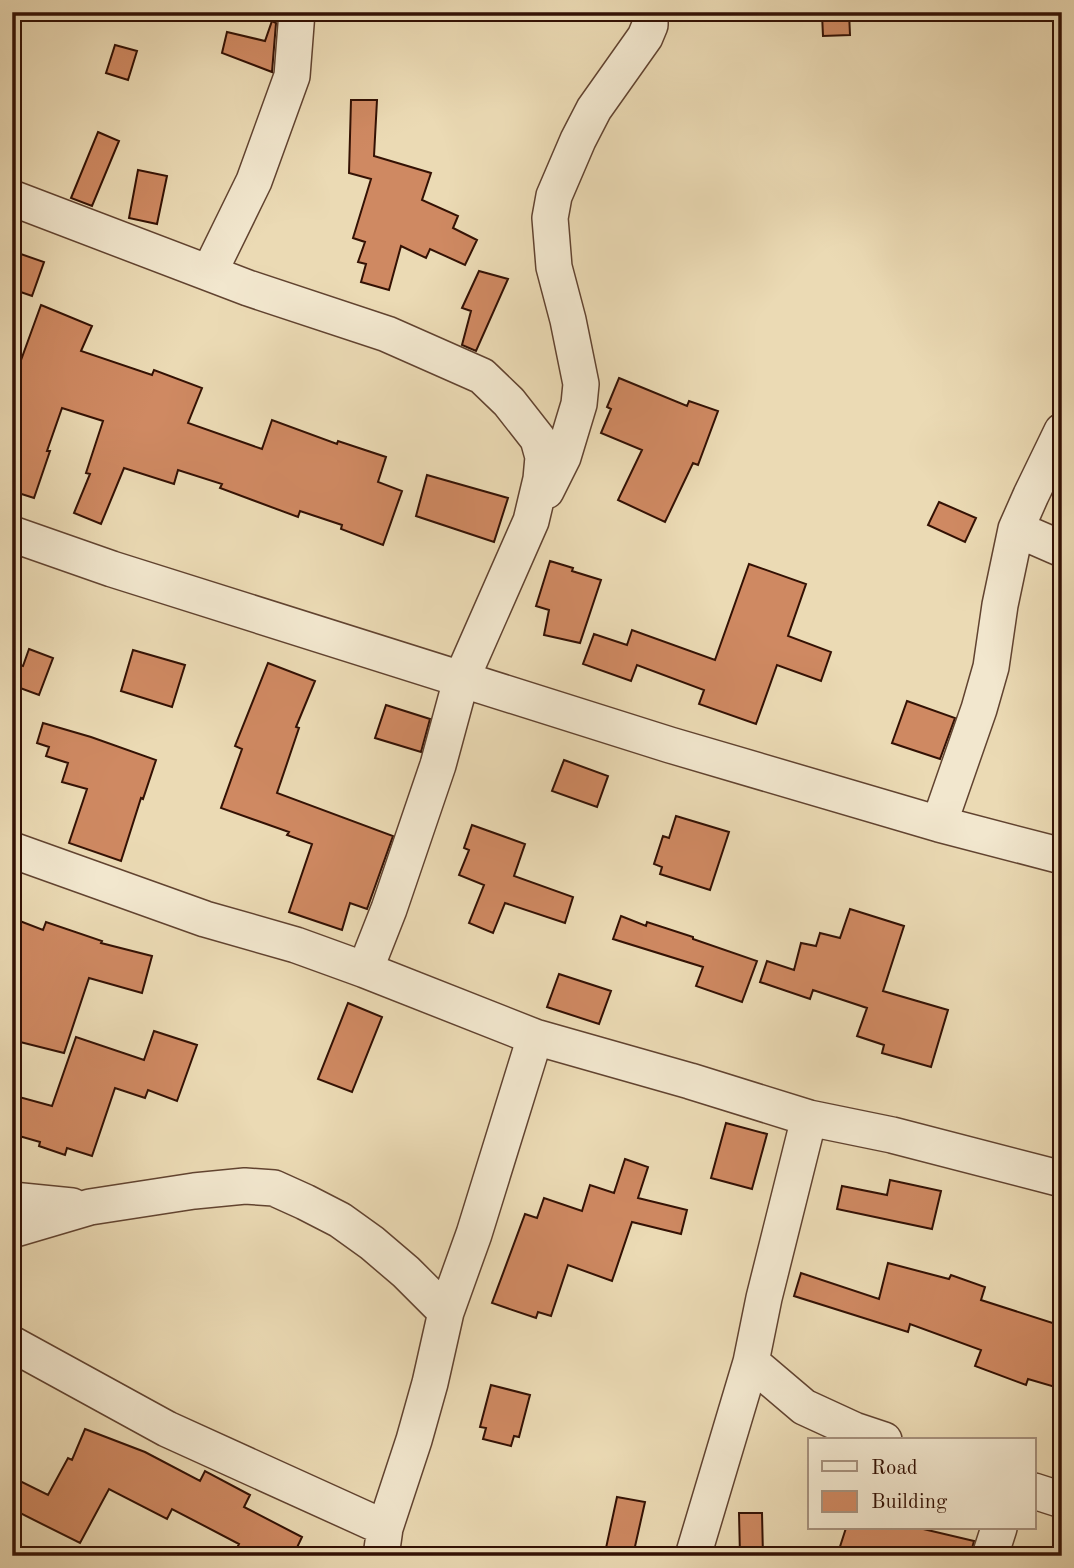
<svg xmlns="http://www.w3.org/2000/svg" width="1074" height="1568" font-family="'Old Standard TT',serif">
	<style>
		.building { fill: #cf8962; stroke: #331104; stroke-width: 2 }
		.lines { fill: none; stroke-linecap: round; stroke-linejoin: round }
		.minor-casing { stroke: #614330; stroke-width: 38 }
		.minor { stroke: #f2e7ce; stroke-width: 35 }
	</style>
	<rect width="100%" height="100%" fill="#ebdab4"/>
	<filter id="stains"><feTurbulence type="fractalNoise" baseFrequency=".00286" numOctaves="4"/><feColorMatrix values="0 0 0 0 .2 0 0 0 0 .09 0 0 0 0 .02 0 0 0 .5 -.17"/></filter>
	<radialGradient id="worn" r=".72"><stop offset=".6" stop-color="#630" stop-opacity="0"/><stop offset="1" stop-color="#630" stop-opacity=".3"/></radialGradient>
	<path class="building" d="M849,12L850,35L823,36L822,14Z
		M272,21L276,23L272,72L222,53L227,32L265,41Z
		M115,45L137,51L128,80L106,73Z
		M351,100H377L374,156L431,173L422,200L458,216L453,228L477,240L465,265L430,249L426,258L401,246L389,290L361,282L366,264L358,262L365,242L353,238L371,179L349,173Z
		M98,132L119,141L92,206L71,198Z
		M138,170L167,176L157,224L129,218Z
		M12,251L44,262L32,296L12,289Z
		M479,271L508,279L476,351L462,345L471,311L462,308Z
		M41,305L92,326L81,351L152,375L154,370L202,388L188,423L262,449L272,420L337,444L338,441L386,457L378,482L402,491L383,545L341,529L342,525L300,511L298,517L220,488L222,484L178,470L174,484L124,468L101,524L74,513L90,474L86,473L103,421L62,408L47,451H50L34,498L12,491V385Z
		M619,378L687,406L689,401L718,411L698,465L693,463L665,522L618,500L642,450L601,433L611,409L607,407Z
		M427,475L508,498L494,542L416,516Z
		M939,502L976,518L965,542L928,525Z
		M550,561L573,568L572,571L601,580L580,643L544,635L549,610L536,606Z
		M749,564L806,584L788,636L831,652L821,681L777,665L756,724L699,704L704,690L637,665L631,681L583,664L594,634L627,645L632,630L715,660Z
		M29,649L53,658L39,695L12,685V662L23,666Z
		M133,650L185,665L172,707L121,691Z
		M268,663L315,681L296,727L299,728L277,793L393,836L367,909L350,903L342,930L289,912L312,844L287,835L289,832L221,808L242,749L235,746Z
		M907,701L955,718L940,759L892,743Z
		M386,705L430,719L421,752L375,738Z
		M43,723L91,737L156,760L143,799L141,798L121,861L69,843L87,789L62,782L68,763L46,756L49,747L37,743Z
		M564,760L608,776L597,807L552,791Z
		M676,816L729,832L710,890L660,874L662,867L654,864L663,836L669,838Z
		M472,825L525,844L514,876L573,897L565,923L505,903L493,933L469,923L484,885L459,875L469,850L464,848Z
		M850,909L904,926L883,991L948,1010L931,1067L882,1053L884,1045L857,1036L867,1008L813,990L810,999L760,982L767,961L794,970L801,943L816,946L820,933L840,938Z
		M621,916L646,926L647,922L693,937V939L757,961L742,1002L696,986L703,967L613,939Z
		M12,918L43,930L46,922L102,941L101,943L152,956L142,993L89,978L64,1053L12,1040V1021L20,993L12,991Z
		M559,974L611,991L599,1024L547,1007Z
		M348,1003L382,1017L352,1092L318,1079Z
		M154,1031L197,1045L177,1101L148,1090L145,1098L115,1088L92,1156L67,1148L65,1155L39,1146L40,1142L12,1134V1095L52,1106L76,1037L144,1060Z
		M726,1123L767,1134L752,1189L711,1178Z
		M625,1159L648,1167L638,1198L687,1210L681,1234L632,1222L612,1281L568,1265L551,1316L538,1312L536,1318L492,1303L525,1214L537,1218L544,1198L582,1211L590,1185L614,1193Z
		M890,1180L941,1191L932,1229L837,1209L842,1186L887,1195Z
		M888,1263L949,1279L951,1275L985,1287L981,1300L1062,1326V1389L1028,1379L1026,1385L975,1366L981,1350L910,1324L908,1332L794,1296L801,1273L879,1299Z
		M491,1385L530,1395L519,1437L514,1436L511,1446L483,1439L486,1428L480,1427Z
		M85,1429L145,1452L200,1481L205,1471L250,1495L244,1507L302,1537L293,1556H233L239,1544L172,1509L167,1519L109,1489L80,1543L12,1509V1477L48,1495L68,1458L72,1460Z
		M617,1497L645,1502L634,1551L606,1548Z
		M739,1513H762L763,1556H740Z
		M846,1528H919L974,1541L970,1556H837Z"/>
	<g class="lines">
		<defs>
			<path id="minor" d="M12,198L248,288L387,334L482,376L509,402L538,439L543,457L541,479L531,521L461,680L438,765L389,909L365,970
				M209,273L254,181L292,76L297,12
				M546,491L563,457L579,404L581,384L568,320L554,267L550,218L554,196L578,140L594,109L645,37L650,25V12
				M1016,529L1062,549
				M12,534L112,569L670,745L939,824L1062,856
				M939,824L979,709L991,667L1000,605L1016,529L1031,495L1062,431
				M12,850L205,919L296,945L365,970L535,1037L690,1081L809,1118L892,1135L1062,1179
				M12,1200L72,1206
				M12,1230L90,1207L194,1191L245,1186L274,1188L305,1202L340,1220L372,1243L406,1272L446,1312
				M12,1344L167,1429L385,1528
				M751,1362L804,1407L854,1430L884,1440
				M1034,1491L1062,1500
				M381,1556L385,1528L414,1440L430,1383L446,1312L474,1234L535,1037
				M693,1556L751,1362L764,1298L809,1118
				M990,1556L999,1528"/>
		</defs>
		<use href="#minor" class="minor-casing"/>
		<use href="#minor" class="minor"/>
	</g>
	<rect width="1074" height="1568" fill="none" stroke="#ebdab4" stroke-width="42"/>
	<rect x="14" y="14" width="1046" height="1540" fill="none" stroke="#331104" stroke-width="3.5"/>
	<rect x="21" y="21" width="1032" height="1526" fill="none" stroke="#331104" stroke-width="2"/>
	<rect x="808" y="1438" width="228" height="91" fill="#f2e7ce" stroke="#a6917d" stroke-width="2"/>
	<rect x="822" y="1461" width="35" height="10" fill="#f2e7ce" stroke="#a6917d" stroke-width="2"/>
	<text x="871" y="1474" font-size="21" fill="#331104">Road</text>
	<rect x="822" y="1491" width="35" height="21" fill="#cf8962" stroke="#a6917d" stroke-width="2"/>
	<text x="871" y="1508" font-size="21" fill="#331104">Building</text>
	<rect width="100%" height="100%" filter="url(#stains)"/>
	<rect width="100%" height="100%" fill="url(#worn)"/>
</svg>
